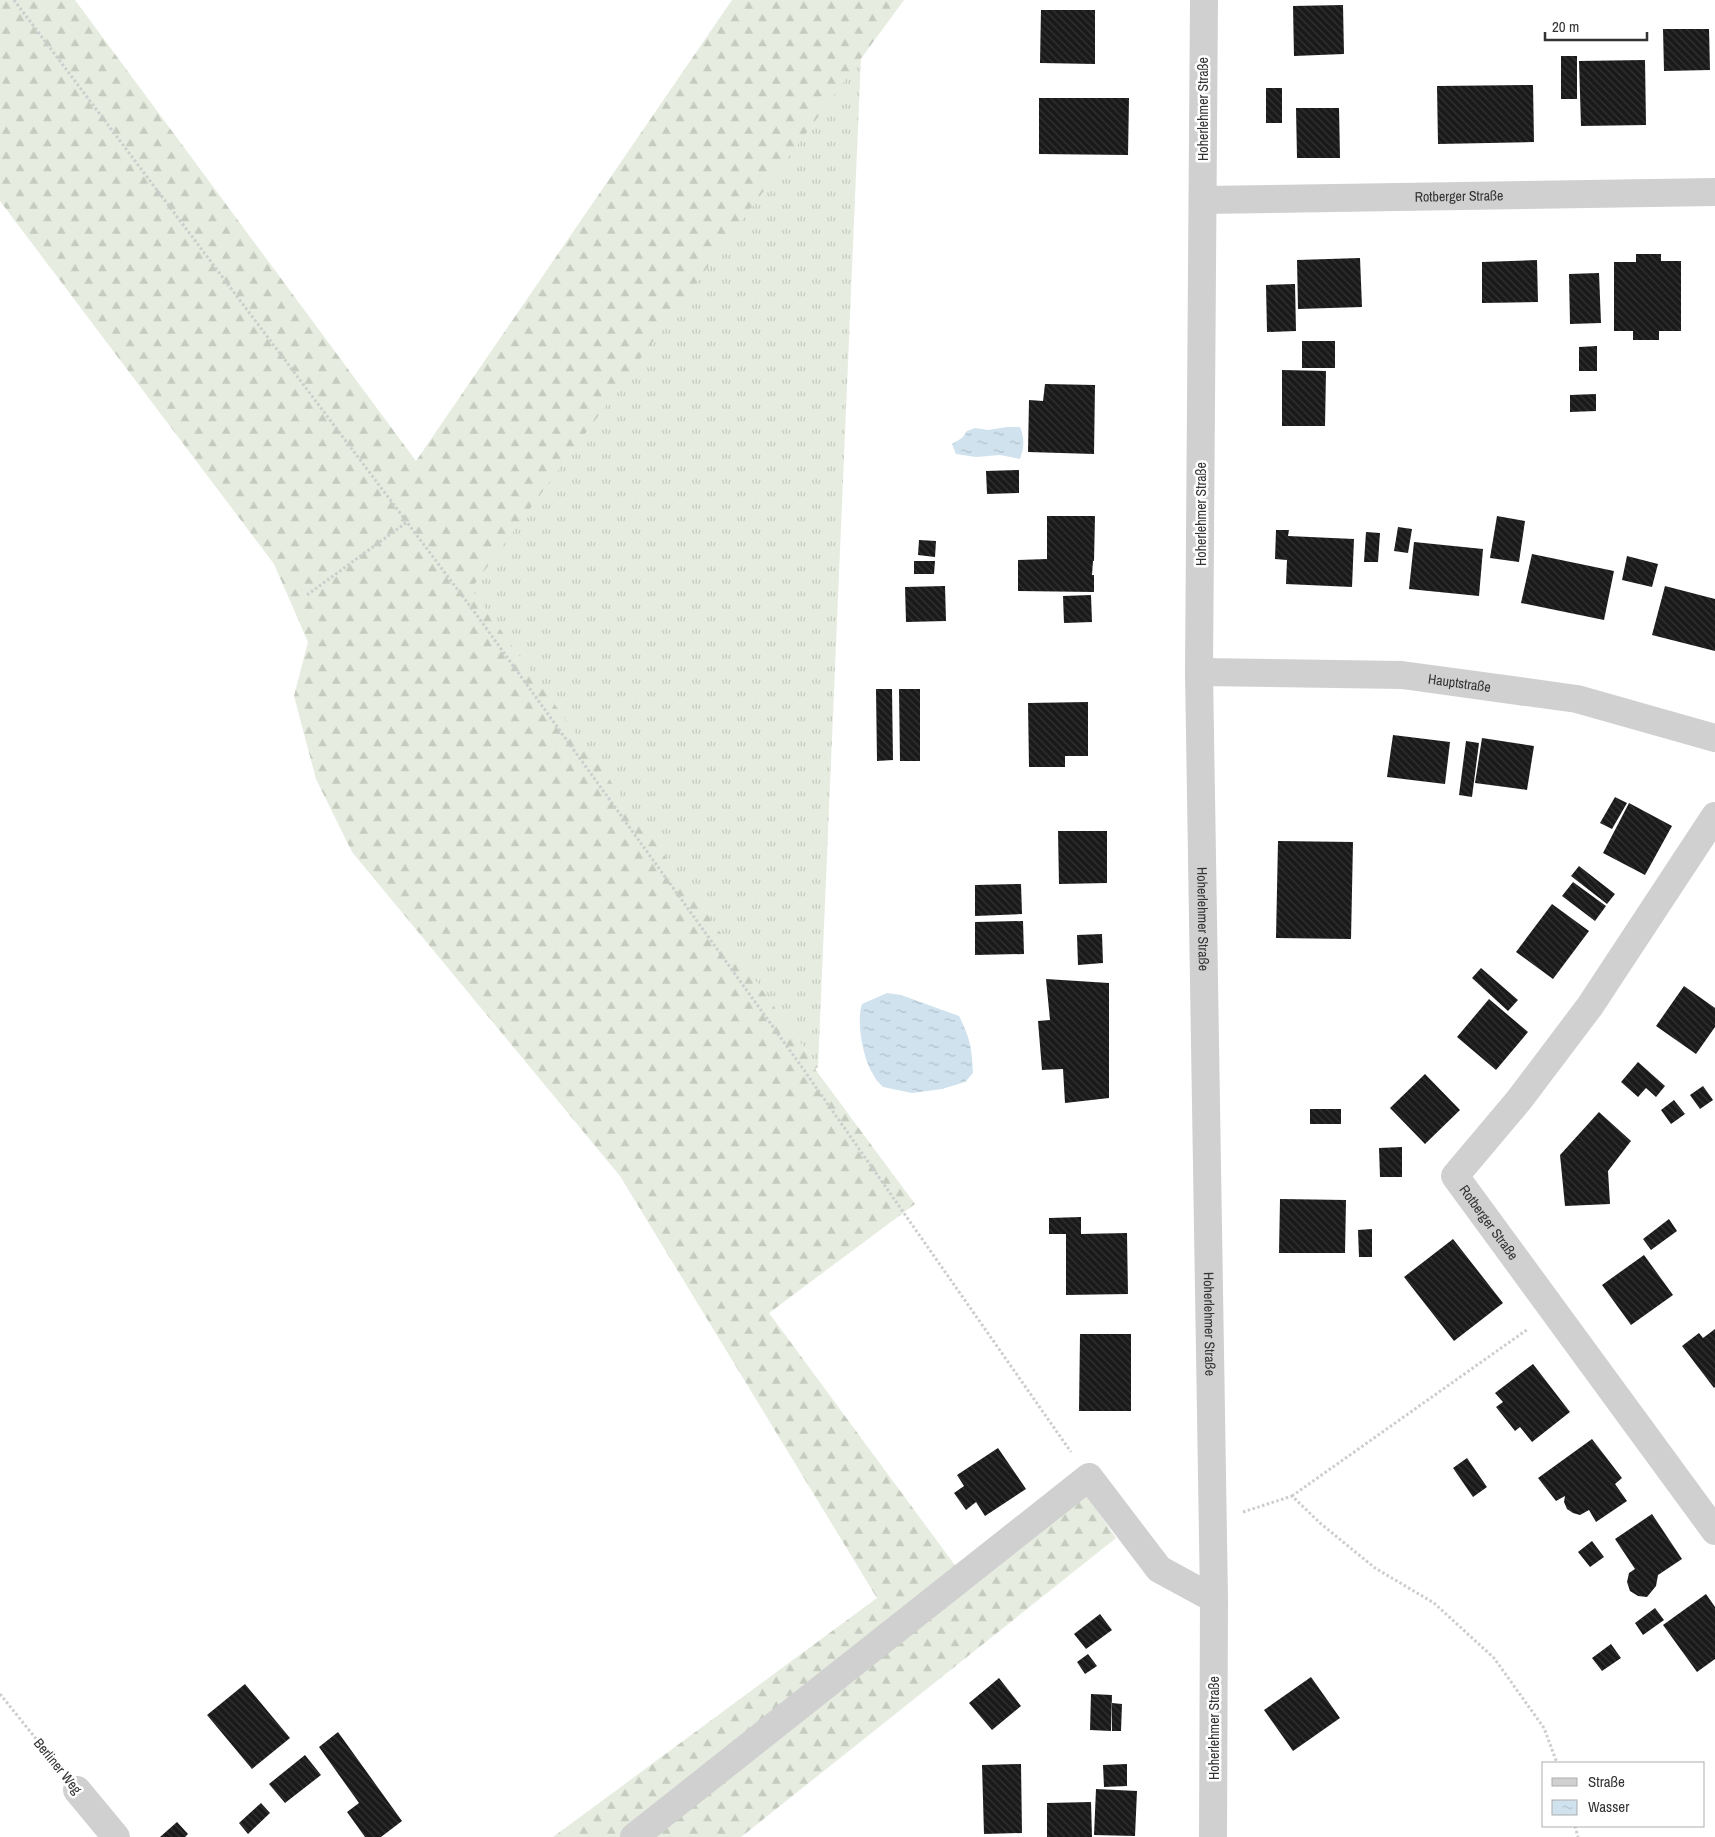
<svg xmlns="http://www.w3.org/2000/svg" width="1715" height="1837" font-family="'Archivo Narrow',sans-serif">
	<style>
		.grass { fill: url(#grass-tufts) }
		.forest { fill: url(#forest-firs) }
		.water { fill: url(#water-ripples) }
		.building { fill: url(#building-back-hatch) }
		.lines { fill: none; stroke-linecap: round; stroke-linejoin: round }
		.path { stroke: #cdcdcd; stroke-width: 3; stroke-dasharray: 2.5 2.5; stroke-linecap: butt }
		.minor { stroke: #d0d0d0; stroke-width: 28 }
		.labels { text-anchor: middle; stroke-width: 5; stroke-linejoin: round; paint-order: stroke }
		.street-label { font-size: 14px; fill: #333; stroke: #fff }
	</style>
	<defs>
		<pattern id="grass-tufts" width="24" height="20" patternUnits="userSpaceOnUse" patternTransform="scale(1.25)"><rect width="24" height="20" fill="#e6ecdf"/><path d="M3 7l-1-3M5 7V3M7 7l1-3M15 17l-1-3M17 17v-4M19 17l1-3" fill="none" stroke="#c6cbc0"/></pattern>
		<pattern id="forest-firs" width="22" height="20" patternUnits="userSpaceOnUse" patternTransform="scale(1.25)"><rect width="22" height="20" fill="#e6ecdf"/><path d="M5 1l3.5 6h-7zM16 11l3.5 6h-7z" fill="#c6cbc0"/></pattern>
		<pattern id="water-ripples" width="26" height="14" patternUnits="userSpaceOnUse" patternTransform="scale(1.25)"><rect width="26" height="14" fill="#cfe2ee"/><path d="M2 4q2-2 4 0t4 0M15 11q2-2 4 0t4 0" fill="none" stroke="#b2c2cd"/></pattern>
		<pattern id="building-back-hatch" width="6" height="6" patternUnits="userSpaceOnUse" patternTransform="scale(1.25)"><rect width="6" height="6" fill="#1a1a1a"/><path d="M-1 5l2 2M0 0l6 6M5-1l2 2" fill="none" stroke="#333"/></pattern>
	</defs>
	<rect width="100%" height="100%" fill="#fff"/>
	<path class="grass" d="M861,57L818,1067L470,589Z"/>
	<path class="forest" d="M0,0H75L416,461L732,0H904L471,589L818,1067L815,1069L915,1204L769,1313L957,1568L1076,1480L1116,1538L741,1837H553L877,1598L620,1176L352,852L316,779L294,696L308,642L274,564L0,201Z"/>
	<path class="water" d="M1007,427H1020C1025,439 1024,447 1020,459L1000,455L976,457L956,454L952,444L962,438L967,431L975,428L988,430Z
		M887,993L901,995L959,1016C970,1038 972,1048 973,1073L965,1082L942,1089L912,1093L883,1087C879,1083 875,1079 873,1074C863,1059 856,1021 862,1004Z"/>
	<path class="building" d="M1343,5L1344,54L1294,56L1293,6Z
		M1041,10H1095V64L1040,63Z
		M1663,29H1709L1710,70L1664,71Z
		M1561,56H1577V99H1561Z
		M1645,60L1646,125L1581,126L1579,61Z
		M1533,85L1534,142L1438,144L1437,86Z
		M1266,88H1282V123H1266Z
		M1039,98H1129L1128,155L1039,154Z
		M1296,108H1339L1340,158H1297Z
		M1636,254H1661V261H1681V331H1659V340H1633V331H1614V262H1636Z
		M1360,258L1362,307L1298,309L1297,260Z
		M1537,260L1538,302L1482,303V262Z
		M1599,273L1601,323L1570,324L1569,274Z
		M1295,284L1296,331L1267,332L1266,285Z
		M1302,341H1335V368H1302Z
		M1597,346V371H1579V347Z
		M1282,370L1326,371L1325,426H1282Z
		M1045,384L1095,385L1094,454L1028,452L1029,400L1043,401Z
		M1596,394V411L1570,412V395Z
		M1019,470V493L987,494L986,471Z
		M1047,516H1095L1094,561H1093L1092,575H1094V592L1018,591V560L1047,559Z
		M1497,516L1525,521L1519,562L1490,558Z
		M1398,527L1412,529L1408,553L1394,551Z
		M1276,530H1289L1288,536L1354,539L1352,587L1286,584L1287,560L1275,559Z
		M1366,532L1380,533L1378,562H1364Z
		M919,540L936,541L935,557L918,555Z
		M1414,542L1483,549L1479,596L1409,589Z
		M1532,554L1614,571L1604,620L1521,603Z
		M1627,556L1658,564L1652,587L1622,580Z
		M914,561H935L934,574H914Z
		M945,586L946,621L906,622L905,587Z
		M1665,586L1715,599V651L1652,635Z
		M1091,595L1092,622L1064,623L1063,596Z
		M876,689H892L893,760L877,761Z
		M899,689H920V761H900Z
		M1088,702V756H1065V767H1029L1028,703Z
		M1393,735L1450,742L1445,784L1387,777Z
		M1482,738L1534,746L1527,790L1475,783Z
		M1466,741L1479,743L1472,797L1459,795Z
		M1615,797L1627,803L1612,829L1600,823Z
		M1629,803L1672,826L1645,875L1603,853Z
		M1058,831H1107V883L1059,884Z
		M1278,841L1353,842L1351,939L1276,938Z
		M1579,866L1615,894L1607,904L1571,876Z
		M1573,882L1606,906L1595,921L1562,896Z
		M1021,884L1022,914L975,916V885Z
		M1552,904L1589,931L1553,979L1516,952Z
		M1023,921L1024,954L975,955V922Z
		M1102,934L1103,963L1078,965L1077,935Z
		M1481,968L1518,1000L1508,1011L1472,978Z
		M1046,979L1109,983V1098L1065,1103L1063,1069L1042,1070L1038,1021L1050,1020Z
		M1684,986L1715,1008V1027L1696,1054L1656,1026Z
		M1489,999L1528,1032L1496,1070L1457,1037Z
		M1638,1062L1665,1086L1656,1097L1646,1088L1638,1097L1621,1082Z
		M1425,1074L1460,1110L1425,1144L1390,1108Z
		M1703,1086L1713,1100L1700,1109L1690,1095Z
		M1674,1100L1685,1114L1671,1124L1661,1110Z
		M1310,1109H1341V1124H1310Z
		M1599,1112L1631,1141L1608,1171L1610,1204L1565,1206L1560,1155Z
		M1402,1147V1177H1380L1379,1148Z
		M1280,1199L1346,1200L1345,1253H1279Z
		M1081,1217V1234L1127,1233L1128,1294L1066,1295V1234H1049V1218Z
		M1669,1219L1677,1231L1651,1250L1643,1239Z
		M1372,1229V1257H1359L1358,1230Z
		M1453,1239L1503,1303L1454,1341L1404,1277Z
		M1644,1255L1673,1295L1631,1325L1602,1285Z
		M1715,1329V1387L1714,1388L1682,1346L1699,1333L1703,1338Z
		M1080,1334H1131V1411H1079Z
		M1533,1364L1570,1412L1532,1442L1520,1427L1515,1431L1496,1407L1503,1402L1495,1393Z
		M1592,1439L1622,1478L1615,1484L1627,1501L1596,1522L1589,1510L1580,1515L1573,1513L1567,1509L1564,1502L1565,1496L1556,1501L1538,1478Z
		M998,1448L1026,1489L985,1516L976,1502L966,1510L954,1493L964,1486L957,1475Z
		M1467,1458L1487,1487L1473,1497L1453,1468Z
		M1652,1514L1682,1559L1658,1575L1656,1586L1647,1597L1638,1596L1630,1591L1627,1582L1629,1573L1635,1569L1615,1539Z
		M1592,1541L1604,1557L1590,1567L1578,1552Z
		M1706,1594L1715,1607V1659L1697,1672L1663,1625Z
		M1655,1608L1664,1620L1643,1635L1635,1623Z
		M1100,1614L1112,1630L1086,1649L1074,1634Z
		M1611,1644L1621,1658L1602,1671L1592,1658Z
		M1088,1654L1097,1666L1085,1674L1077,1662Z
		M1311,1677L1340,1718L1293,1751L1264,1710Z
		M999,1678L1021,1706L992,1730L969,1703Z
		M245,1684L290,1738L252,1769L207,1715Z
		M1091,1694L1112,1695L1111,1731L1090,1730Z
		M1112,1703L1122,1704L1121,1731H1112Z
		M338,1732L402,1821L381,1837H365L347,1812L359,1803L319,1747Z
		M305,1755L321,1775L285,1803L269,1784Z
		M1021,1764L1022,1833L984,1834L982,1765Z
		M1127,1764V1786L1104,1787L1103,1765Z
		M1096,1789L1137,1791L1135,1836L1094,1835Z
		M1091,1802L1092,1837H1047V1803Z
		M261,1803L270,1813L248,1834L239,1823Z
		M177,1822L188,1834L185,1837H160Z"/>
	<g class="lines">
		<path class="path" d="M14,0L476,614L799,1063L1071,1452
			M307,595L407,522
			M1292,1496L1528,1329
			M1243,1512L1292,1496L1320,1523L1375,1568L1434,1603L1494,1658L1544,1728L1557,1763
			M0,1694L58,1766
			M1575,1826L1578,1837"/>
		<g class="minor">
			<path id="s1" d="M1204,0L1199,672L1214,1599L1213,1837"/>
			<path id="s2" d="M1203,200L1715,192"/>
			<path id="s3" d="M1199,672L1402,675L1577,699L1715,738"/>
			<path id="s4" d="M1715,816L1590,1006L1519,1100L1455,1176L1715,1531"/>
			<path d="M77,1790L116,1837"/>
			<path d="M634,1837L1089,1477L1159,1569L1214,1599"/>
		</g>
	</g>
	<g class="labels">
		<g class="street-label">
			<text transform="translate(1203 109) rotate(-90)" y="5">Hoherlehmer Straße</text>
			<text dy="5" stroke="none"><textPath href="#s2" startOffset="256">Rotberger Straße</textPath></text>
			<text transform="translate(1201 514) rotate(-90)" y="5">Hoherlehmer Straße</text>
			<text dy="5" stroke="none"><textPath href="#s3" startOffset="261">Hauptstraße</textPath></text>
			<text dy="5" stroke="none"><textPath href="#s1" startOffset="919">Hoherlehmer Straße</textPath></text>
			<text dy="5" stroke="none"><textPath href="#s4" startOffset="502">Rotberger Straße</textPath></text>
			<text dy="5" stroke="none"><textPath href="#s1" startOffset="1324">Hoherlehmer Straße</textPath></text>
			<text transform="translate(1214 1728) rotate(-90)" y="5">Hoherlehmer Straße</text>
			<text transform="translate(58 1766) rotate(51)" y="5">Berliner Weg</text>
		</g>
	</g>
	<rect x="1542" y="1762" width="162" height="65" fill="#ffffff" stroke="#adadad"/>
	<rect x="1552" y="1778" width="25" height="8" fill="#d0d0d0" stroke="#adadad"/>
	<text x="1588" y="1787" font-size="15" fill="#333333">Straße</text>
	<rect x="1552" y="1800" width="25" height="15" fill="url(#water-ripples)" stroke="#adadad"/>
	<text x="1588" y="1812" font-size="15" fill="#333333">Wasser</text>
	<path d="M1545 32v8h102v-8" fill="none" stroke="#333333" stroke-width="2.5"/>
	<text x="1552" y="32" font-size="15" fill="#333333" stroke="#ffffff" stroke-width="4" paint-order="stroke">20 m</text>
</svg>
